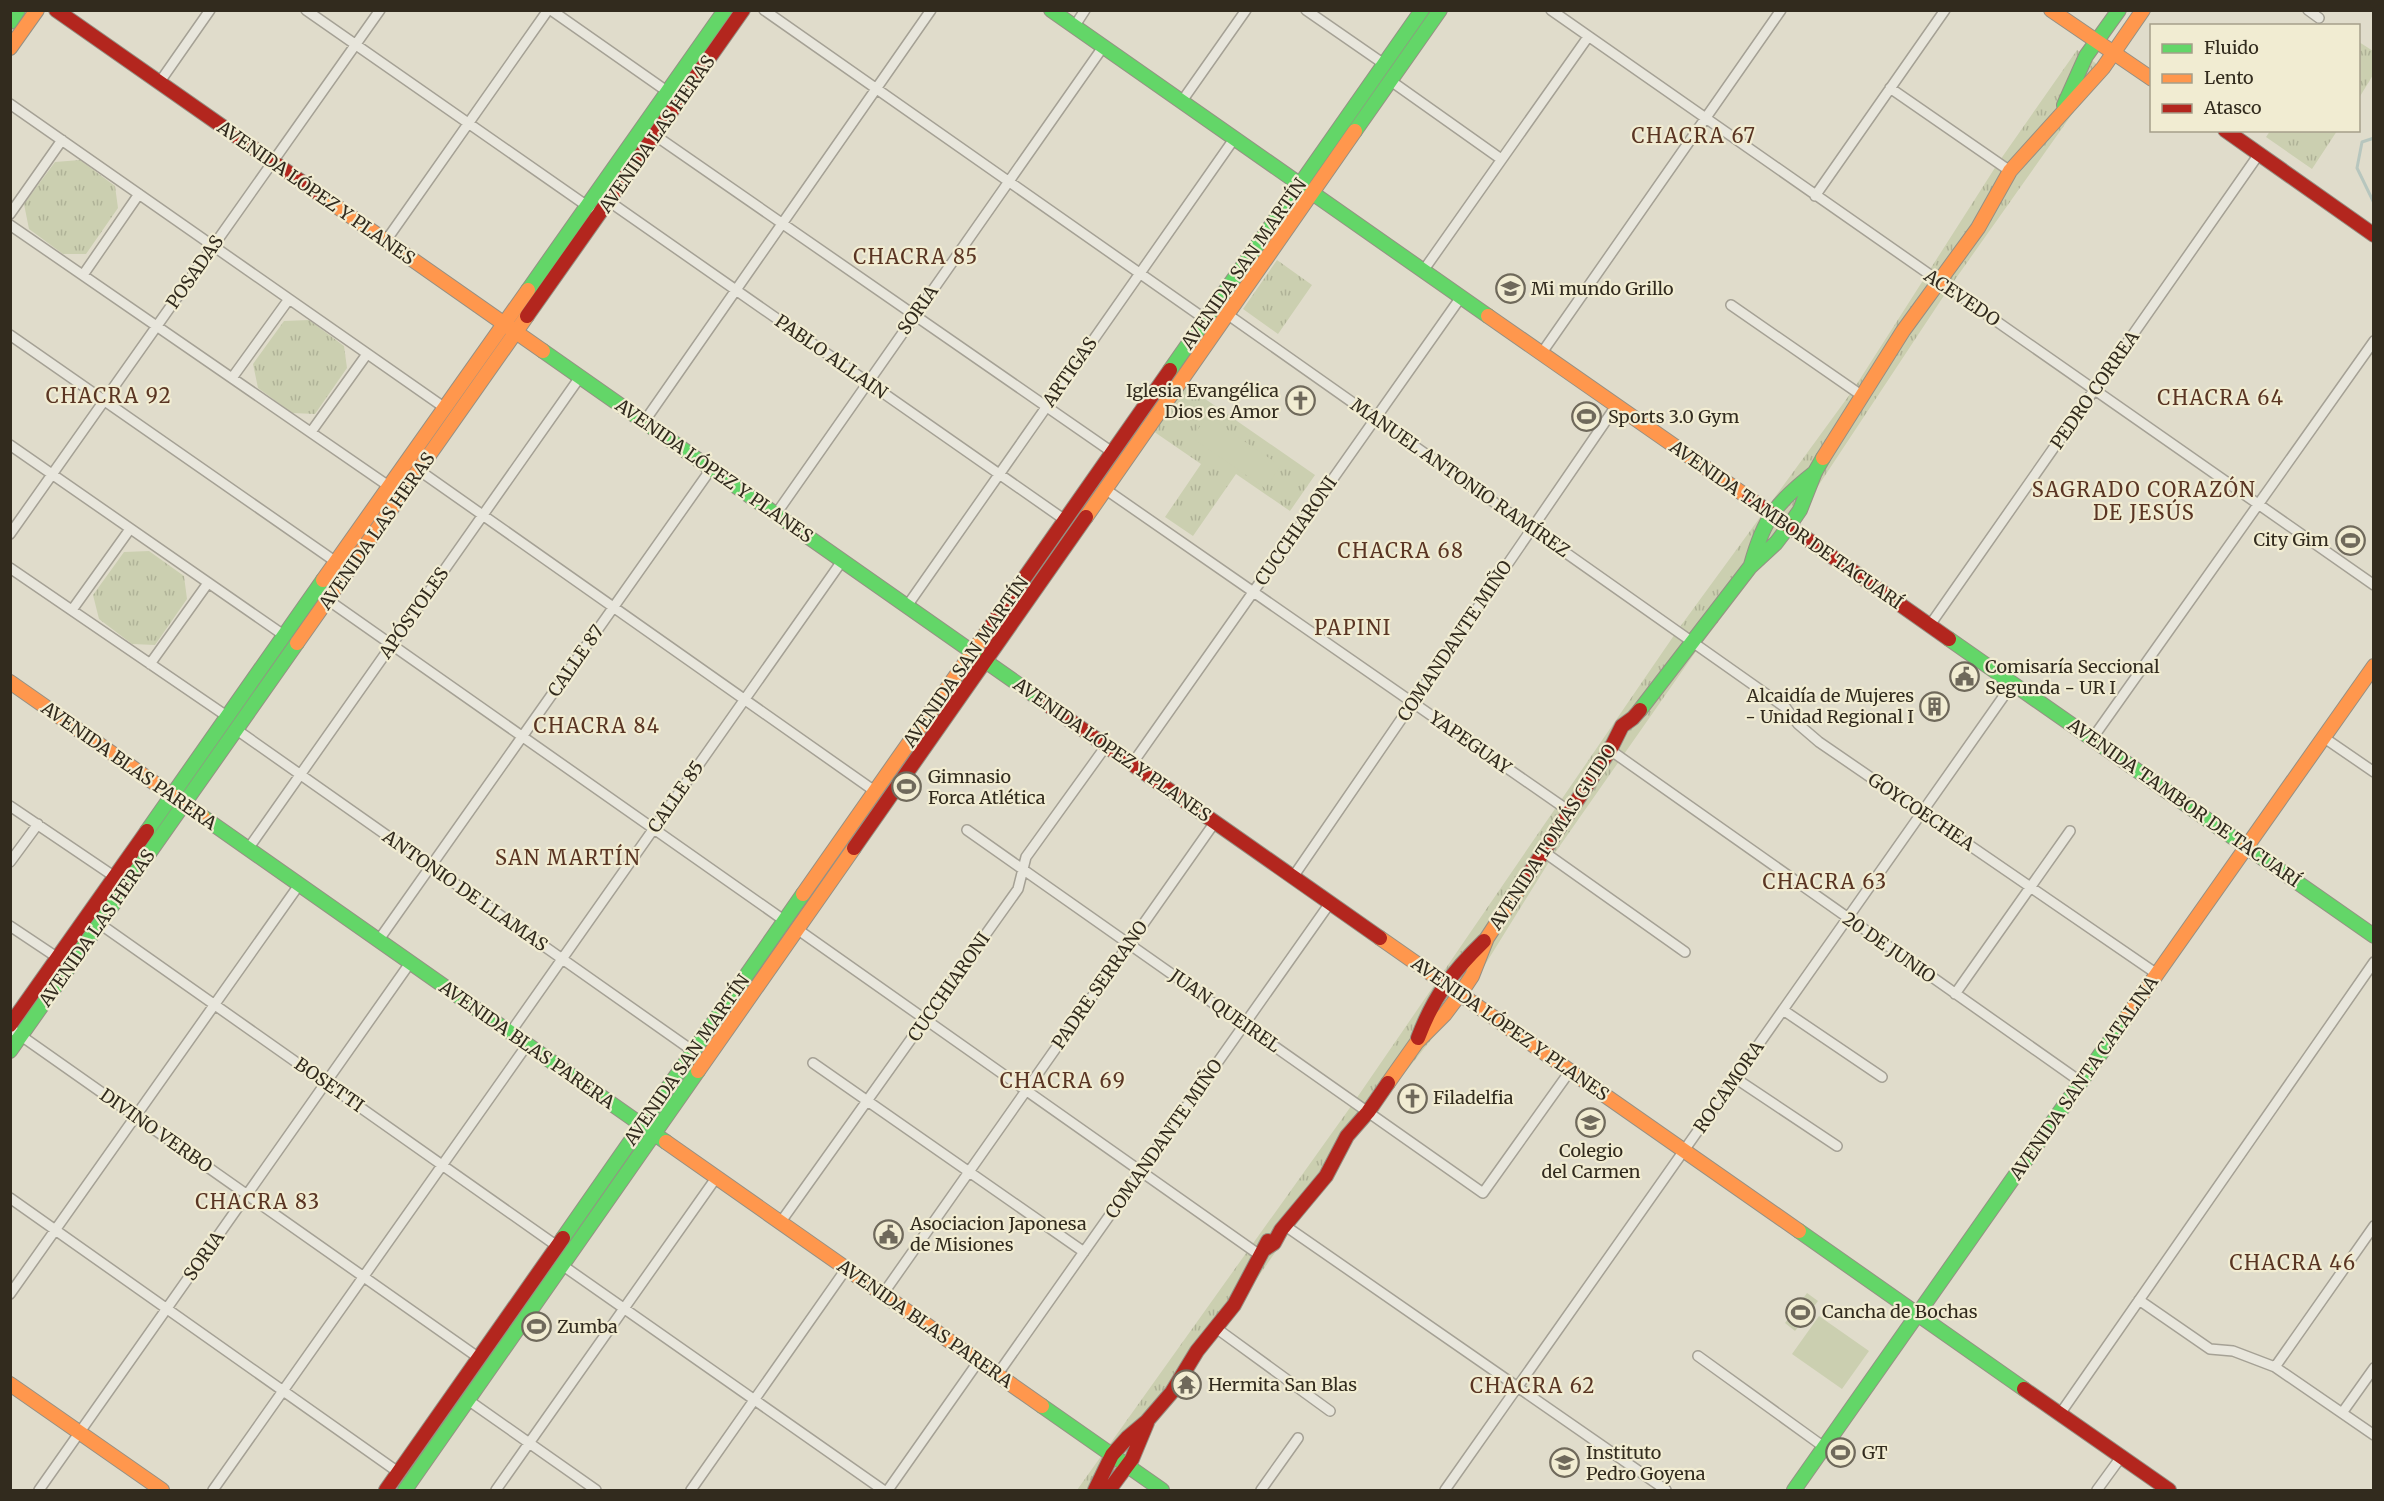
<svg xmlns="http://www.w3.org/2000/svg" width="2384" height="1501" font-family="Merriweather,serif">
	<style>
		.grass { fill: url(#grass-tufts) }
		.garden { fill: #cbcfb0 }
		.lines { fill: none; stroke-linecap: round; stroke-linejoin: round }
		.stream { stroke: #b7c6be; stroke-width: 3 }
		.street-casing { stroke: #a5a195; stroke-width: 12 }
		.fast-casing { stroke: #959084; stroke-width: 16 }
		.slow-casing { stroke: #959084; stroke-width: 16 }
		.jam-casing { stroke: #959084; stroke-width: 16 }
		.street { stroke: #e8e6dc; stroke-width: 9 }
		.fast { stroke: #63d668; stroke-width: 14 }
		.slow { stroke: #ff974d; stroke-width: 14 }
		.jam { stroke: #b3261e; stroke-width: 14 }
		.labels { text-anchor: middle; stroke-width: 4.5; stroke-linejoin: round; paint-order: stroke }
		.street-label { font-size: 18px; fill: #322b1e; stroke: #f1ecd2 }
		.poi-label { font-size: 18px; fill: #322b1e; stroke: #f1ecd2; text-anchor: start }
		.neighbourhood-label { font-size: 20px; letter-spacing: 1.5px; fill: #5a3523; stroke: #f1ecd2 }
	</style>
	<defs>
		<pattern id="grass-tufts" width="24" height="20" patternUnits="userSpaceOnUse" patternTransform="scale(1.5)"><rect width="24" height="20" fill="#cbcfb0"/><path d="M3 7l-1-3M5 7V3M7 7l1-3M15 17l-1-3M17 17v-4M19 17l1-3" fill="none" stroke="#afb297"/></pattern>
	</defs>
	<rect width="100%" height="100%" fill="#e0dccb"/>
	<path class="grass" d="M2359,42L2373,51V75L2359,98Z
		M2077,50L2104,69L1949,288L1791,527L1699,647L1552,857L1465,997L1372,1114L1109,1490H1077L1354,1102L1677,631L1853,390L1998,163Z
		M2270,131V130L2337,131L2312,169L2266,137Z
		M80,160L115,186L118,208L86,254H63L29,229L24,204L55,162Z
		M1277,260L1312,285L1278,334L1243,309Z
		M309,320L344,346L347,368L315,414L292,413L258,388L253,364L284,321Z
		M1185,385L1315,475L1290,511L1236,474L1193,536L1165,517L1201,464L1153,431Z
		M149,551L184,576L187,599L155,645L132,644L99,619L93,595L124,552Z"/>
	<path class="garden" d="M1207,416L1281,466L1265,488L1192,438Z
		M1807,1293L1818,1301L1795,1331L1785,1323Z
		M1819,1316L1869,1351L1842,1389L1792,1354Z"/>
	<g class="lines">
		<path class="stream" d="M2374,138L2362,142L2357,168L2374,203"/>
		<defs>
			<path id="street" d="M306,10L590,208
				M551,10L668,92
				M764,10L1205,319
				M1306,10L1384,64
				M1551,10L2374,585
				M2308,10L2319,18
				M1074,27L1085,10
				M1391,81L1501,159
				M159,83L210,10
				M1890,88L2010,171
				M1182,101L1246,10
				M10,104L445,408
				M656,136L1112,452
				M597,193L1065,520
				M1815,196L1945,10
				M10,214L62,140
				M10,225L390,487
				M385,242L548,10
				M1423,271L1588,37
				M83,275L139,194
				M1731,305L1861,395
				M1227,314L1786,708L1798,724L1819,742L2157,974
				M10,335L349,571
				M1541,354L1781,10
				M232,378L289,299
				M644,422L931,10
				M311,432L367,354
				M10,445L285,636
				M420,471L876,792
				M1105,489L1569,811
				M776,514L1103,47
				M10,534L380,10
				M10,568L228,717
				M328,600L785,921
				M907,606L1234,139
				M72,610L130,529
				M1930,625L2259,154
				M150,664L208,583
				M237,730L693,1051
				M2323,737L2374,772
				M2092,739L2374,341
				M1610,750L2081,1082
				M1132,764L1461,297
				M10,806L115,877
				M967,830L1483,1193L1570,1071
				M248,849L580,377
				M1544,852L1685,952
				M10,862L38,824
				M1293,877L1616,406
				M100,924L557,1246
				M10,926L58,958
				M797,929L1261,1256
				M378,941L711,469
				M1955,994L2070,831
				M1783,1010L1882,1077
				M10,1028L479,1358
				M510,1033L842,561
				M813,1063L1084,1252
				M1735,1078L1837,1146
				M10,1198L398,1472
				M780,1223L1018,889L1026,857L1106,746
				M1284,1225L1666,1490
				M562,1265L883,1490
				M10,1294L299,885
				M883,1294L1215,822
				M2139,1300L2210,1349L2233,1351L2275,1367L2374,1435
				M1216,1328L1330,1411
				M1698,1356L1824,1447
				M2275,1367L2374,1226
				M997,1375L1330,903
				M468,1400L596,1490
				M2342,1413L2374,1368
				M2060,1414L2374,962
				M39,1490L410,963
				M213,1490L527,1045
				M496,1490L716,1178
				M691,1490L846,1269
				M888,1490L978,1362
				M1261,1490L1298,1438
				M1445,1490L2013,683
				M2097,1490L2121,1457"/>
			<path id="fast" d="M1051,10L1488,316
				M10,22L18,10
				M2064,105L2086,56L2119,10
				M1355,131L1440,10
				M528,290L725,10
				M543,351L1045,703
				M1170,370L1422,10
				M1751,565C1764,518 1776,503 1814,473
				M1949,639L2374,936
				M1640,710L1750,567L1776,543L1789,526L1800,510L1815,472L1823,458
				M203,817L666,1142
				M147,831L323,580
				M10,1051L297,643
				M1799,1231L2024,1389
				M563,1238L803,894
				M1042,1406L1162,1490
				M405,1490L698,1071
				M1794,1490L2128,1015"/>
			<path id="slow" d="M2051,10L2152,79
				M10,48L37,10
				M319,194L543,351
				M1488,316L1749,498
				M1823,458L1903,331L1978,228L2010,171L2103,68L2143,10
				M1086,517L1355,131
				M323,580L528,290
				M297,643L527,316
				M10,682L203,817
				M803,894L988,630
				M1380,938L1799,1231
				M2128,1015L2374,666
				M698,1071L854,848
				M1388,1083L1417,1042L1445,1014L1460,994L1472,976L1487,938L1525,880
				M666,1142L1042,1406
				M10,1384L162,1490"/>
			<path id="jam" d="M56,10L319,194
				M2225,130L2374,235
				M527,316L743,10
				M1749,498L1949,639
				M988,630L1170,370
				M1045,703L1380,938
				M854,848L1086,517
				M1525,880L1610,750L1622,726L1633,718L1640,710
				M10,1025L147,831
				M1418,1038C1434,996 1452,972 1484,941
				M1265,1249L1274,1243L1281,1230L1326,1176L1347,1136L1368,1112L1388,1083
				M2024,1389L2169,1490
				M386,1490L563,1238
				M1095,1490L1112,1455L1128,1437L1147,1421L1172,1392L1197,1351L1234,1305L1268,1241
				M1109,1490L1132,1459L1147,1423"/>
		</defs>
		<use href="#street" class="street-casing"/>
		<use href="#fast" class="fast-casing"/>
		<use href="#slow" class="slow-casing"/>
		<use href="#jam" class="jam-casing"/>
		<use href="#street" class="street"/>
		<use href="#fast" class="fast"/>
		<use href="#slow" class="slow"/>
		<use href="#jam" class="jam"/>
	</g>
	<defs>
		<symbol id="school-ring" viewBox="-11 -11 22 22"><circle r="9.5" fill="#f1ecd2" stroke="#6f695b" stroke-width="1.5"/><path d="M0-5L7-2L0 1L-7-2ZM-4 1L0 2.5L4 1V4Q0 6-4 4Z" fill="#6f695b"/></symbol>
		<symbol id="church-ring" viewBox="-11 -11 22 22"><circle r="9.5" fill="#f1ecd2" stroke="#6f695b" stroke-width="1.5"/><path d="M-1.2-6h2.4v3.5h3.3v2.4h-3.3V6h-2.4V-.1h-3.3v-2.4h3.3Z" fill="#6f695b"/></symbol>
		<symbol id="stadium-ring" viewBox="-11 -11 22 22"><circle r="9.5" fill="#f1ecd2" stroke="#6f695b" stroke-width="1.5"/><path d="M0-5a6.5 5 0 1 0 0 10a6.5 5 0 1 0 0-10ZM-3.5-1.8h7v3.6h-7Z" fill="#6f695b"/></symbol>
		<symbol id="civic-ring" viewBox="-11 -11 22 22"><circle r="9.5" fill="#f1ecd2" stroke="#6f695b" stroke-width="1.5"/><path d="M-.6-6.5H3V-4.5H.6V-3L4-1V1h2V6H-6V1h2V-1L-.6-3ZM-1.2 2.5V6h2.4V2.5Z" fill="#6f695b"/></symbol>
		<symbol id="building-ring" viewBox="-11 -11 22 22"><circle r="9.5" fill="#f1ecd2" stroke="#6f695b" stroke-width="1.5"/><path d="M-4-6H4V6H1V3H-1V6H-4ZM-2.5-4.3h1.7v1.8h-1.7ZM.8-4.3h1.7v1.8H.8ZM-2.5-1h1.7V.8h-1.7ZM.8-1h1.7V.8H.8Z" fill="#6f695b"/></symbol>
		<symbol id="temple-ring" viewBox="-11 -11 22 22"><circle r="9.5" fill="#f1ecd2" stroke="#6f695b" stroke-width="1.5"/><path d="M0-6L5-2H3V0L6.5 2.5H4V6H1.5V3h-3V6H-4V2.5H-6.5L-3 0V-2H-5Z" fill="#6f695b"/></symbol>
	</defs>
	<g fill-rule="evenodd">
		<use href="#school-ring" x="1494" y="272" width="33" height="33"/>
		<use href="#church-ring" x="1284" y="384" width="33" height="33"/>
		<use href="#stadium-ring" x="1570" y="400" width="33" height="33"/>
		<use href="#stadium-ring" x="2334" y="524" width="33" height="33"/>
		<use href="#civic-ring" x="1948" y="660" width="33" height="33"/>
		<use href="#building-ring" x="1918" y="690" width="33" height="33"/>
		<use href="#stadium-ring" x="890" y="770" width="33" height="33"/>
		<use href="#church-ring" x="1396" y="1082" width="33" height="33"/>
		<use href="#school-ring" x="1574" y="1106" width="33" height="33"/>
		<use href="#civic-ring" x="872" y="1218" width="33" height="33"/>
		<use href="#stadium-ring" x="1784" y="1296" width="33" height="33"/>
		<use href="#stadium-ring" x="520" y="1310" width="33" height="33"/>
		<use href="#temple-ring" x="1170" y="1368" width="33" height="33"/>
		<use href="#stadium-ring" x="1824" y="1436" width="33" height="33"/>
		<use href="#school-ring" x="1548" y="1446" width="33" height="33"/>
	</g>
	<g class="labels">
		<g class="street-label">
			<text transform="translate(657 134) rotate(-55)" y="6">AVENIDA LAS HERAS</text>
			<text transform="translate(316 193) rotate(35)" y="6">AVENIDA LÓPEZ Y PLANES</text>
			<text transform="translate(1244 264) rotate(-55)" y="6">AVENIDA SAN MARTÍN</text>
			<text transform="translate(195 272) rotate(-55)" y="6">POSADAS</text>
			<text transform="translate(1962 298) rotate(34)" y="6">ACEVEDO</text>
			<text transform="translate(918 310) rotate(-55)" y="6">SORIA</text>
			<text transform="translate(831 357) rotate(35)" y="6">PABLO ALLAIN</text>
			<text transform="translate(1070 372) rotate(-55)" y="6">ARTIGAS</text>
			<text transform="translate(2095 390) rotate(-55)" y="6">PEDRO CORREA</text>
			<text transform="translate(714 471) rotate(35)" y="6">AVENIDA LÓPEZ Y PLANES</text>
			<text transform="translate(1460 478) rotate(35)" y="6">MANUEL ANTONIO RAMÍREZ</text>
			<text transform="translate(1786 525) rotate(35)" y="6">AVENIDA TAMBOR DE TACUARÍ</text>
			<text transform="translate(377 531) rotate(-55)" y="6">AVENIDA LAS HERAS</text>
			<text transform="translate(1296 531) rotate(-55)" y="6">CUCCHIARONI</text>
			<text transform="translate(414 613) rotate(-55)" y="6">APÓSTOLES</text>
			<text transform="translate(1455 641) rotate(-56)" y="6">COMANDANTE MIÑO</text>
			<text transform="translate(576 661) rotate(-55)" y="6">CALLE 87</text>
			<text transform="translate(966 662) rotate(-55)" y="6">AVENIDA SAN MARTÍN</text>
			<text transform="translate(1470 743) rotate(35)" y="6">YAPEGUAY</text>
			<text transform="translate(1112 750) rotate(35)" y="6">AVENIDA LÓPEZ Y PLANES</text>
			<text transform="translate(129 766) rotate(35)" y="6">AVENIDA BLAS PARERA</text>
			<text transform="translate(676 797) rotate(-55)" y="6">CALLE 85</text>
			<text transform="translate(2184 803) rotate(35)" y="6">AVENIDA TAMBOR DE TACUARÍ</text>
			<text transform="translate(1921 812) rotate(34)" y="6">GOYCOECHEA</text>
			<text transform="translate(1553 837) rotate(-57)" y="6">AVENIDA TOMÁS GUIDO</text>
			<text transform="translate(465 891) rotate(35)" y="6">ANTONIO DE LLAMAS</text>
			<text transform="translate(97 928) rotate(-55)" y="6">AVENIDA LAS HERAS</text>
			<text transform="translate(1889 948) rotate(35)" y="6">20 DE JUNIO</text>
			<text transform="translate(1100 985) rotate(-55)" y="6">PADRE SERRANO</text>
			<text transform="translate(949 987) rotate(-55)" y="6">CUCCHIARONI</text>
			<text transform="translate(1225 1011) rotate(35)" y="6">JUAN QUEIREL</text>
			<text transform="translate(1510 1029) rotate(35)" y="6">AVENIDA LÓPEZ Y PLANES</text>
			<text transform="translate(527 1045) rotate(35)" y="6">AVENIDA BLAS PARERA</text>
			<text transform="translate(687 1060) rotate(-55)" y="6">AVENIDA SAN MARTÍN</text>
			<text transform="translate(2084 1078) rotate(-55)" y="6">AVENIDA SANTA CATALINA</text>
			<text transform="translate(329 1085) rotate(35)" y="6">BOSETTI</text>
			<text transform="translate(1729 1087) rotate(-55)" y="6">ROCAMORA</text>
			<text transform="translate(156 1131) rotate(35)" y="6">DIVINO VERBO</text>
			<text transform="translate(1164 1139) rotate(-55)" y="6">COMANDANTE MIÑO</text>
			<text transform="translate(204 1256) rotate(-55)" y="6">SORIA</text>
			<text transform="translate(925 1324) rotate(35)" y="6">AVENIDA BLAS PARERA</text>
		</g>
		<g class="poi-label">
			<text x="1531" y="295">Mi mundo Grillo</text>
			<text x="1279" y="397" text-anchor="end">Iglesia Evangélica<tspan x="1279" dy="21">Dios es Amor</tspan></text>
			<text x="1608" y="423">Sports 3.0 Gym</text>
			<text x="2329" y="546" text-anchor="end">City Gim</text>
			<text x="1985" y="673">Comisaría Seccional<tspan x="1985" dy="21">Segunda - UR I</tspan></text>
			<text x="1914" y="702" text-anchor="end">Alcaidía de Mujeres<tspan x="1914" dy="21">- Unidad Regional I</tspan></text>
			<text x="928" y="783">Gimnasio<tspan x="928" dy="21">Forca Atlética</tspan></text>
			<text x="1433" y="1104">Filadelfia</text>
			<text x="1591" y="1157" text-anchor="middle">Colegio<tspan x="1591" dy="21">del Carmen</tspan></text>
			<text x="910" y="1230">Asociacion Japonesa<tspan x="910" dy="21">de Misiones</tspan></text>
			<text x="1822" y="1318">Cancha de Bochas</text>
			<text x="557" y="1333">Zumba</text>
			<text x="1208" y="1391">Hermita San Blas</text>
			<text x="1586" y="1459">Instituto<tspan x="1586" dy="21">Pedro Goyena</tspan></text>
			<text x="1862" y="1459">GT</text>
		</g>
		<g class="neighbourhood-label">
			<text x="1694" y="143">CHACRA 67</text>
			<text x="916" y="264">CHACRA 85</text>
			<text x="109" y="403">CHACRA 92</text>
			<text x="2221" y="405">CHACRA 64</text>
			<text x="2144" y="497">SAGRADO CORAZÓN<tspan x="2144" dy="23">DE JESÚS</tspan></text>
			<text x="1401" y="558">CHACRA 68</text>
			<text x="1353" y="635">PAPINI</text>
			<text x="597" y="733">CHACRA 84</text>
			<text x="568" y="865">SAN MARTÍN</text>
			<text x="1825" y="889">CHACRA 63</text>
			<text x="1063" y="1088">CHACRA 69</text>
			<text x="258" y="1209">CHACRA 83</text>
			<text x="2293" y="1270">CHACRA 46</text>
			<text x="1533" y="1393">CHACRA 62</text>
		</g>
	</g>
	<rect width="2384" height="1501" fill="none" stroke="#322b1e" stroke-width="24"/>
	<rect x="2150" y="24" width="210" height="108" fill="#f1ecd2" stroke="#a59f8a" stroke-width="1.5"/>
	<rect x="2162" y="44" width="30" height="9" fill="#63d668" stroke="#a59f8a" stroke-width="1.5"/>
	<text x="2204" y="54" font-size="18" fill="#322b1e">Fluido</text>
	<rect x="2162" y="74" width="30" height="9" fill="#ff974d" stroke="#a59f8a" stroke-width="1.5"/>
	<text x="2204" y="84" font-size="18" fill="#322b1e">Lento</text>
	<rect x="2162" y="104" width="30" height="9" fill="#b3261e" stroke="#a59f8a" stroke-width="1.5"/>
	<text x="2204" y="114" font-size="18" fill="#322b1e">Atasco</text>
</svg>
